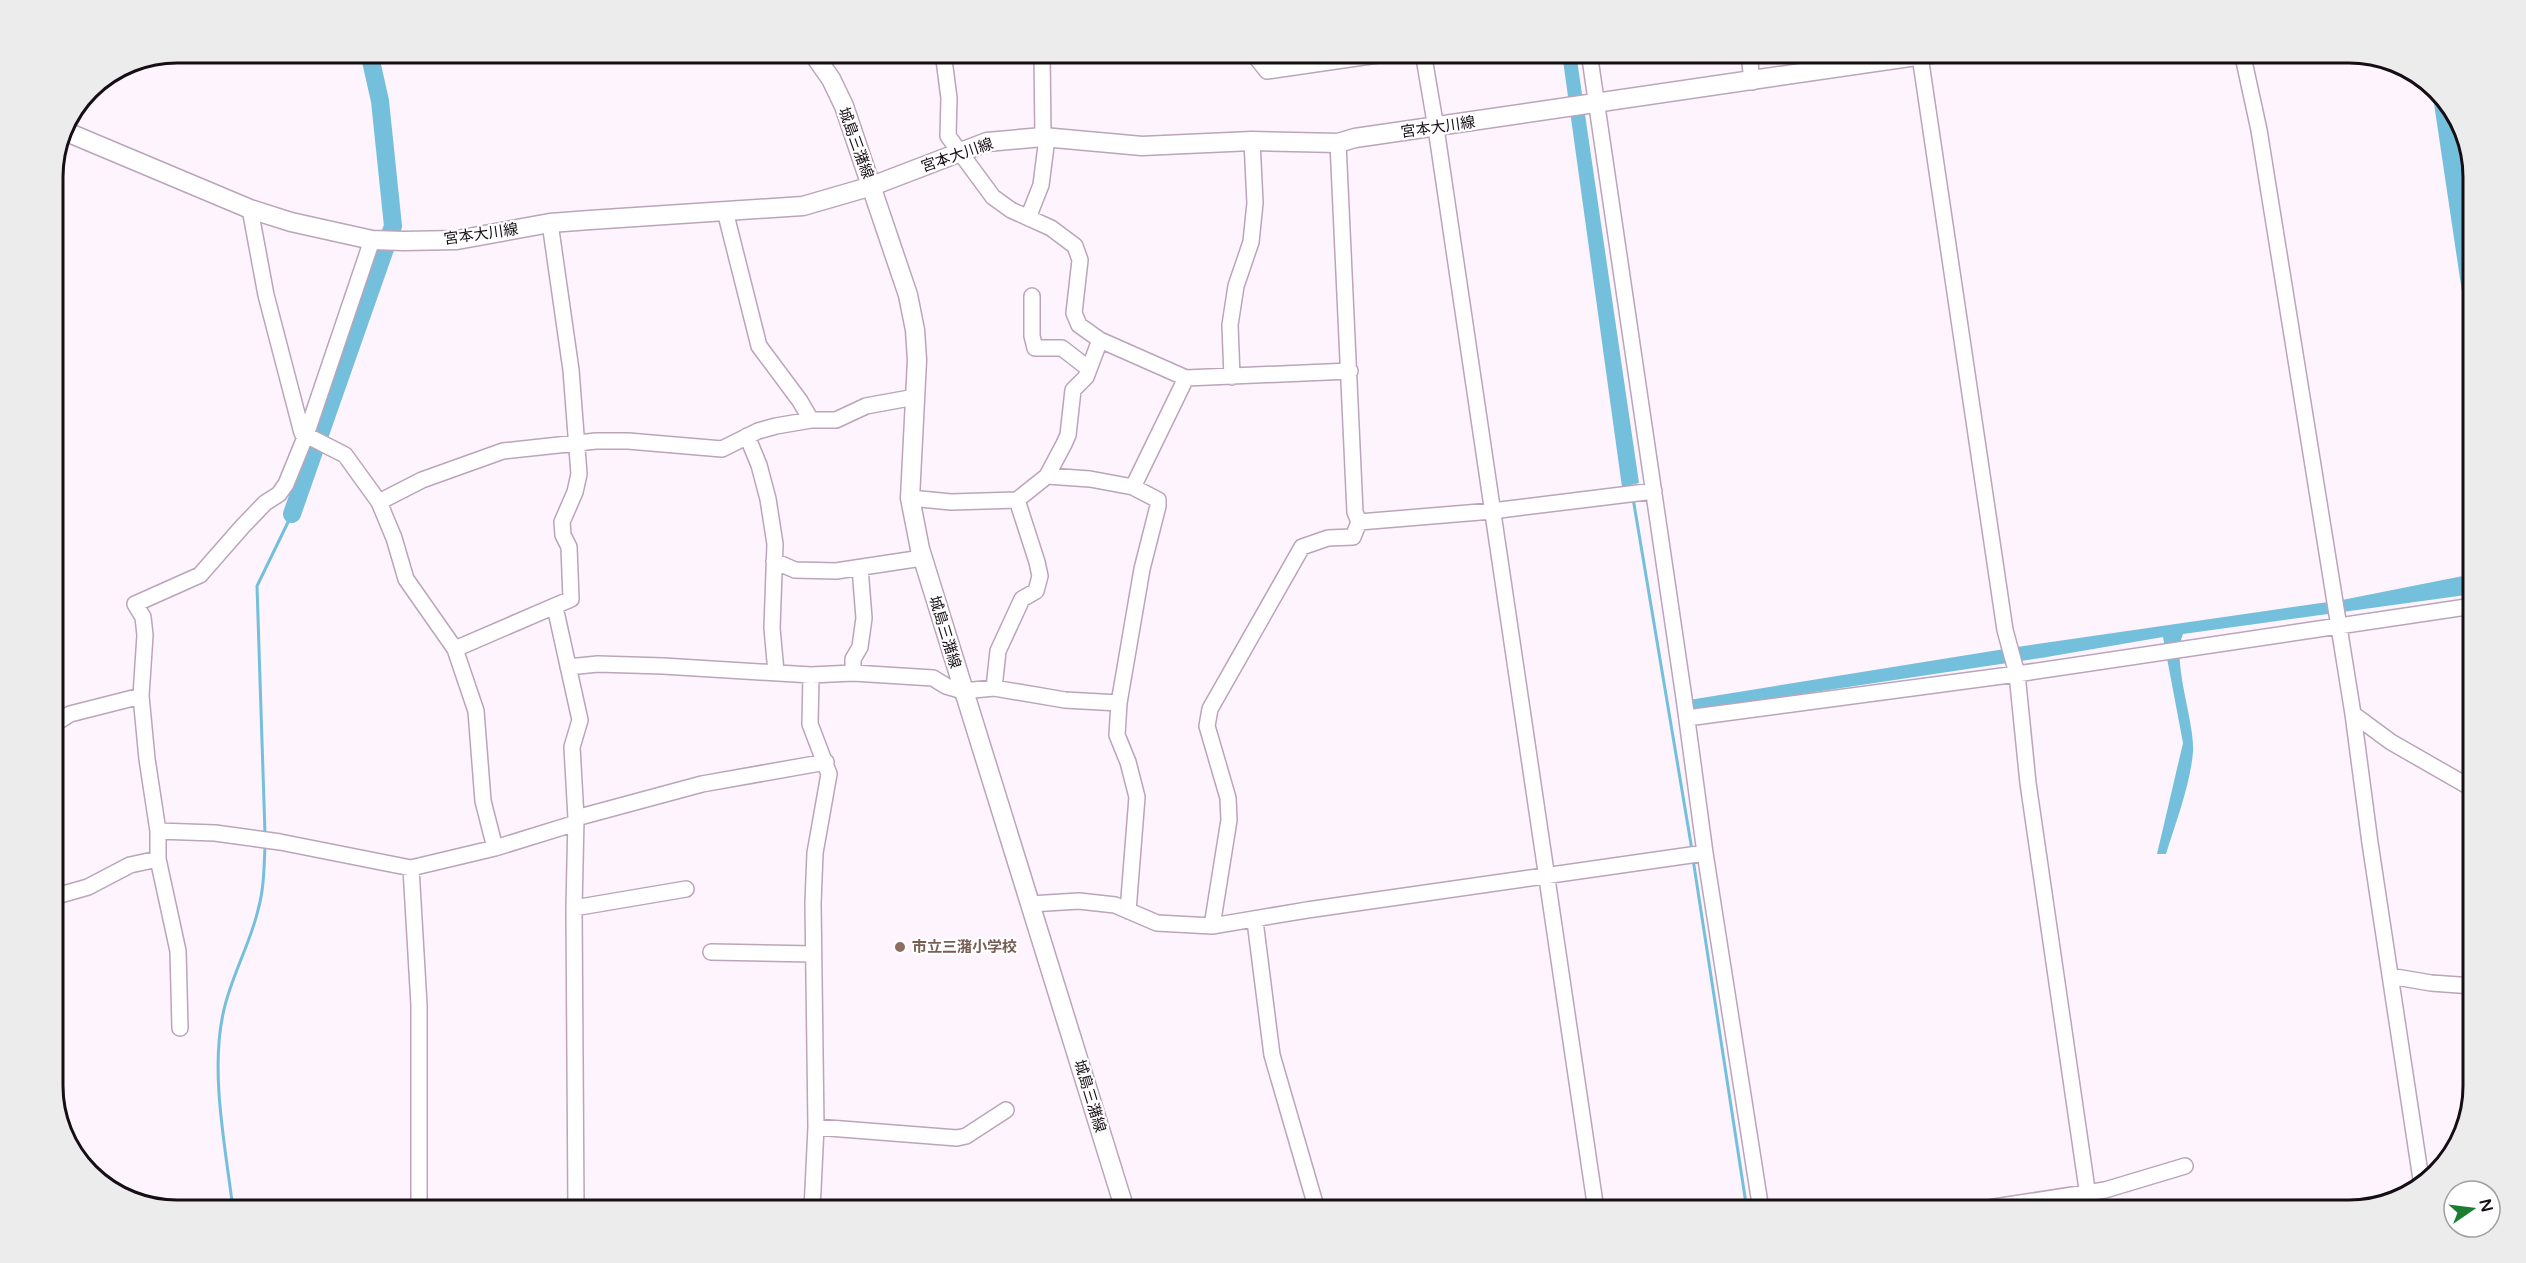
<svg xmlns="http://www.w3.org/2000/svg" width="2526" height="1263" font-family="'Varela Round','Noto Sans JP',sans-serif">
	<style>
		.water { fill: #74bfdb }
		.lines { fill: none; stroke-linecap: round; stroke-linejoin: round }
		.stream { stroke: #74bfdb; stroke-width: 3 }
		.river { stroke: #74bfdb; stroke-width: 18 }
		.minor-casing { stroke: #baa5ba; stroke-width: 18 }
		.major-casing { stroke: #baa5ba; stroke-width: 21 }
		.minor { stroke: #fff; stroke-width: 15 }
		.major { stroke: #fff; stroke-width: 18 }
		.education-dot { fill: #8d6e63; stroke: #fff; stroke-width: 2 }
		.labels { text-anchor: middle; stroke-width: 4.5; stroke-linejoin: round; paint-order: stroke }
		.street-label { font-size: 15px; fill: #150e15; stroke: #fff }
		.education-label { font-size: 15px; font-weight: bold; fill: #785e54; stroke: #fff; text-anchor: start }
		.rim { fill: none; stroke: #150e15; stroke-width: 3 }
	</style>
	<rect width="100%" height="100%" fill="#fdf4fd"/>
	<path class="water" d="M1562,53H1576L1639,483L1622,487Z
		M2432,90L2453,108L2461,131L2473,216V366Z
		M2473,574V594L2183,634C2171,662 2195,721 2193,752C2190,786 2176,821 2166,854H2157L2183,743L2163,637L2041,658L1709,708H1690L1689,700L2017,647L2342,600Z"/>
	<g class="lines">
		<path class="stream" d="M1633,498L1692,850
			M265,834L257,586L292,514
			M1693,859L1747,1210
			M233,1210C226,1149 210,1075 223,1014C230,978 250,945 258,910C264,889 264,868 265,846"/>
		<path class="river" d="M292,514L393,226L380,101L369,52"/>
		<defs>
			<path id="minor" d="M943,52L949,98L948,136L993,197L1011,210L1051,228L1075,246L1080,260L1074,313L1079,325L1100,340L1186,378L1350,371
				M1042,52L1043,137
				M1149,52H1152
				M1252,52L1267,71L1398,52
				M1423,52L1436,128L1596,1210
				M1589,52L1684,698L1705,853L1761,1210
				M1749,52L1752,82
				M2242,52L2259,130L2353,714L2370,843L2422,1186
				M1920,56L2005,630L2017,674L2028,783L2090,1210
				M250,209L266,295L302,433L345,455L379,502L394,538L406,579L455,649L476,711L483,801L495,848
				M725,211L759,346L800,401L811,420
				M1028,218L1041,185L1047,138
				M1032,296V336L1035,348H1062L1089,369
				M1232,377L1230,325L1236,286L1251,242L1255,203L1252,141
				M747,436L759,465L768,499L775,544L772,628L776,672
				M1047,476L1090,479L1133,487L1158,500V506L1142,569L1119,703L1117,735L1128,762L1137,797L1128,911
				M1133,487L1186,378
				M910,498L951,502L1017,500
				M379,502L422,480L503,451L596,441H628L722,449L758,431L776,426L811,420H836L866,406L915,397
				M1359,522L1492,511L1654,491
				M774,561L795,570L836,571L922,558
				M555,607L580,720L572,747L576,818L574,908L576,1210
				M455,649L571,599L569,547L563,535L562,522L575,492L579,474L571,370L550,223
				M568,667L598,664L663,666L811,675L853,673L933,678L946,686L963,691L994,688L1065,700L1119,703
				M853,673V659L860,647L864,618L860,568
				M811,675L810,724L829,774L815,853L813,903L816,1127L812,1210
				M994,688L998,651L1022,599L1036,591L1040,576L1037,562L1017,500L1047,476L1064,444L1068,435L1073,390L1086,377L1100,340
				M2353,714L2391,742L2473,789
				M1687,718L2017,674L2473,606
				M53,725L70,714L141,696
				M576,818L702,784L826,762
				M158,831L215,833L280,842L411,868L495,848L576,823
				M411,868L419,1005V1210
				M53,897L88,887L130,865L158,859
				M1030,904L1079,901L1115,905L1157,923L1212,926L1307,910L1705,853
				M574,908L686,889
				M1255,921L1272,1055L1317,1210
				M1212,926L1229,820L1228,798L1207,726L1210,709L1302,547L1328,538L1353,537L1359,522L1355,512L1338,143
				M711,952L813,954
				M2390,976L2431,983L2473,986
				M180,1028L178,951L158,859V831L147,759L141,696L145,635L143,617L135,604L200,575L242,527L265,503L279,494L286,484L306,435L372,240
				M816,1127L957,1138L966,1136L1006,1110
				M1975,1210L2105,1190L2185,1166"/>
			<path id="major" d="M812,52L831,79L844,106L908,295L915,330L917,360L910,498L920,549L1125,1210
				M62,130L250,209L291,222L372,240L404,241L457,240L550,223L590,220L803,206L872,186L987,142L1043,137L1142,146L1252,141L1338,143L1355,138L1944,52"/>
		</defs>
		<use href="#minor" class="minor-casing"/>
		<use href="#major" class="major-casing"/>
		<use href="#minor" class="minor"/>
		<use href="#major" class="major"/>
	</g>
	<circle class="education-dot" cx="900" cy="947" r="6"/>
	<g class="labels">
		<g class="street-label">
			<text transform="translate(1438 127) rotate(-8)" y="5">宮本大川線</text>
			<text transform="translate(856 143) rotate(70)" y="5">城島三潴線</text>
			<text transform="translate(957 155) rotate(-19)" y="5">宮本大川線</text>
			<text transform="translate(481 234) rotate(-8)" y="5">宮本大川線</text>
			<text transform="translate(945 632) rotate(73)" y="5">城島三潴線</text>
			<text transform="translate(1090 1096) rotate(73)" y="5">城島三潴線</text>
		</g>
		<g class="education-label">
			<text x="912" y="952">市立三潴小学校</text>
		</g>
	</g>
	<path d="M0 0H2526V1263H0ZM177 63H2349A114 114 0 0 1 2463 177V1086A114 114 0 0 1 2349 1200H177A114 114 0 0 1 63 1086V177A114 114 0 0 1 177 63Z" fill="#ececec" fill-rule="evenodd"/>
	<path class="rim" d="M177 63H2349A114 114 0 0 1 2463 177V1086A114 114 0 0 1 2349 1200H177A114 114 0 0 1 63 1086V177A114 114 0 0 1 177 63Z"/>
	<g transform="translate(2472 1209) rotate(76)"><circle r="28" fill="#ffffff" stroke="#a19fa1" stroke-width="1.5"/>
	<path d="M0-4.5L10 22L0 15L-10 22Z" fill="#1a7d30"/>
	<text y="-9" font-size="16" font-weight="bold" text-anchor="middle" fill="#150e15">N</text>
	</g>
</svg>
